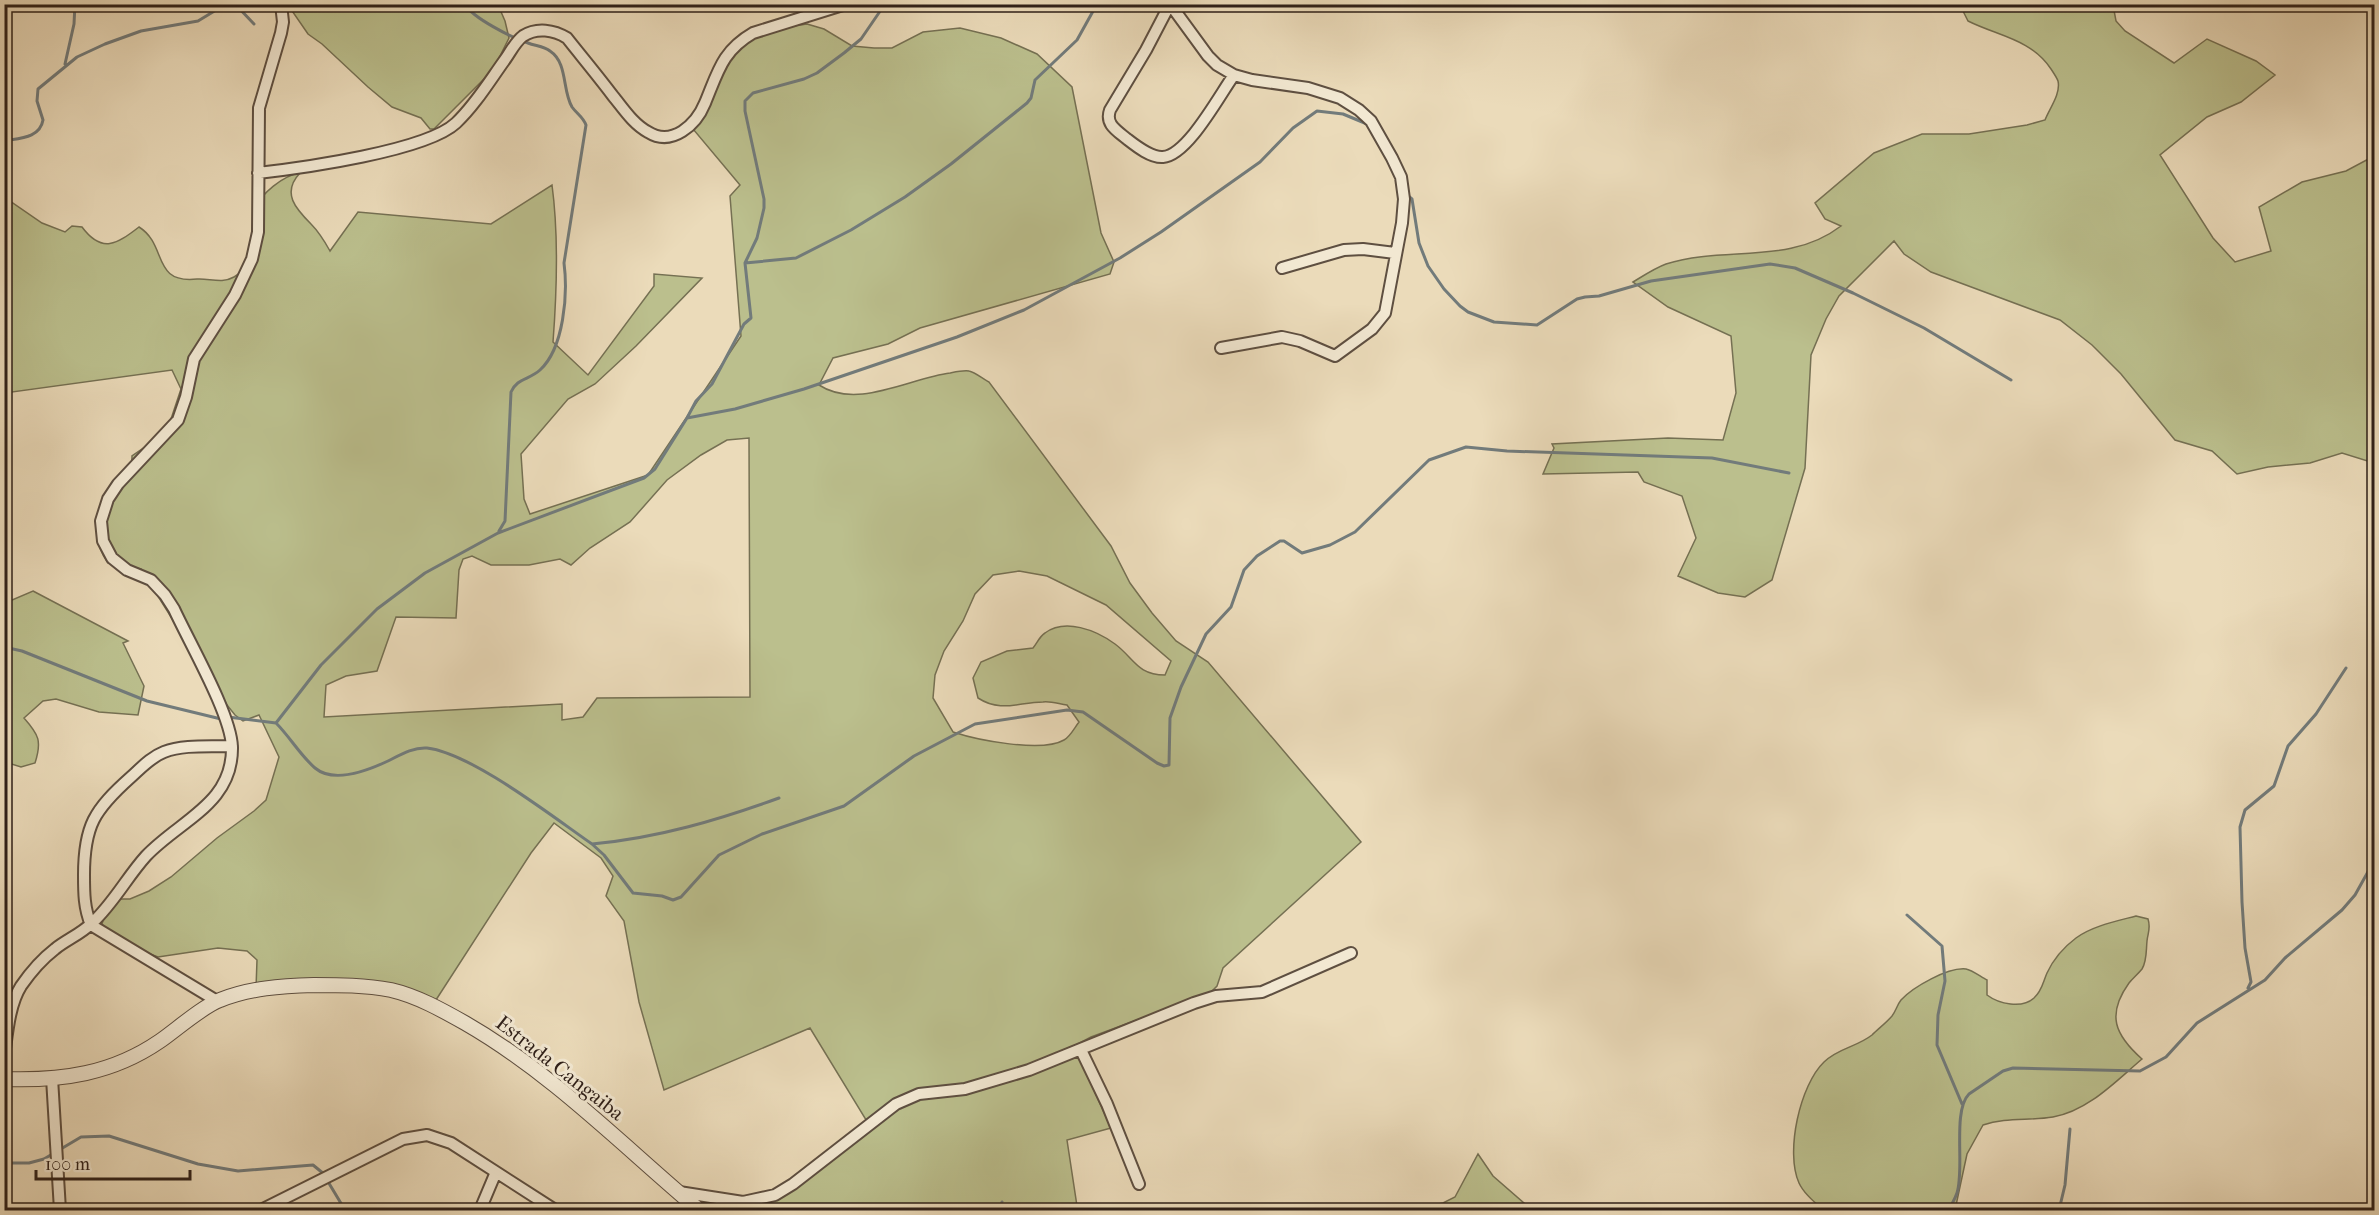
<svg xmlns="http://www.w3.org/2000/svg" width="2379" height="1215" font-family="'IM FELL French Canon',serif">
	<style>
		.green { fill: #bbbf8d; stroke: #757053; stroke-width: 1.5; fill-rule: evenodd }
		.lines { fill: none; stroke-linecap: round; stroke-linejoin: round }
		.stream { stroke: #727b7b; stroke-width: 3 }
		.minor-casing { stroke: #5e4f41; stroke-width: 14 }
		.tertiary-casing { stroke: #5e4f41; stroke-width: 16 }
		.minor { stroke: #f2e8d2; stroke-width: 10 }
		.tertiary { stroke: #f2e8d2; stroke-width: 14 }
		.labels { text-anchor: middle; stroke-width: 6; stroke-linejoin: round; paint-order: stroke }
		.street-label { font-size: 21px; fill: #2f2019; stroke: #f2e8d2 }
	</style>
	<rect width="100%" height="100%" fill="#ebdbba"/>
	<filter id="stains"><feTurbulence type="fractalNoise" baseFrequency=".00333" numOctaves="4"/><feColorMatrix values="0 0 0 0 .2 0 0 0 0 .09 0 0 0 0 .02 0 0 0 .5 -.17"/></filter>
	<radialGradient id="worn" r=".72"><stop offset=".6" stop-color="#630" stop-opacity="0"/><stop offset="1" stop-color="#630" stop-opacity=".3"/></radialGradient>
	<path class="green" d="M288,5H498L505,21L509,38L493,70L434,129H430L421,118L392,107L368,87L322,44L308,34Z
		M1960,5H2113L2116,21L2125,31L2174,63L2207,39L2256,61L2275,75L2241,102L2207,117L2160,155L2213,238L2235,262L2271,251L2259,207L2302,182L2346,171L2374,156V463L2342,453L2310,463L2268,467L2237,474L2212,451L2175,440L2121,374L2092,345L2060,320L1931,272L1904,254L1894,241L1839,296L1826,319L1811,355L1805,468L1772,580L1745,597L1718,593L1678,576L1696,538L1682,496L1644,482L1638,472L1543,474L1554,448L1552,444L1668,438L1723,440L1736,393L1731,336L1668,307L1633,282C1643,276 1655,268 1666,264C1725,245 1789,266 1841,226L1825,219L1815,203L1874,153L1922,134H1969L2027,125L2045,120C2049,109 2061,94 2058,81C2057,78 2053,72 2051,69C2031,39 1998,36 1968,21Z
		M807,24L824,29L852,46L874,48H892L923,32L960,28L1001,38L1037,54L1072,87L1101,233L1114,262L1110,274L920,328L888,344L833,358L819,385C857,410 910,378 950,373C955,372 964,370 969,371C975,372 983,379 989,382L1111,546L1130,583L1152,613L1176,641L1208,662L1361,842L1223,968L1217,986L1210,993L1091,1037L1074,1046L1111,1128L1067,1140L1077,1206L1066,1210H700L695,1206L706,1202H734L776,1192L868,1123L810,1028L664,1090L639,1002L624,921L606,896L613,876L601,858L554,823L531,853L434,1003L405,992L256,988L257,960L247,951L218,948L158,957L124,944L108,933L102,924L104,917L117,899H130L149,891L171,877L217,838L254,811L266,800L279,757L259,715L243,721L235,715L223,700L141,569L108,563C75,516 133,496 132,456L158,438L171,419L181,389L172,370L5,393L4,197L42,223L65,232L72,226L82,227C102,254 117,244 139,227C168,245 151,284 197,279C209,278 222,284 234,277C257,265 249,230 255,209C260,194 284,175 300,173C281,193 296,209 311,224C319,232 325,242 330,251L358,212L491,224L552,185C559,237 557,290 553,342L588,375L654,286V274L702,278L636,346L595,384L568,399L521,454L524,499L530,514L648,475L741,336L730,196L740,185L693,129C706,103 724,53 749,38C766,28 787,27 807,24ZM749,438L750,697L597,698L583,717L562,720V704L324,717L326,685L346,676L377,671L396,617L456,618L459,570L463,559L472,556L491,565H529L560,559L571,565L590,548L630,522L667,480L701,455L727,440ZM1019,571L1047,576L1106,605L1171,661L1165,675C1137,675 1134,658 1115,644C1096,630 1065,618 1045,633C1040,636 1037,643 1033,648L1007,651L981,662L973,678L978,698C1001,713 1019,702 1043,702C1051,701 1059,704 1067,705L1079,722C1075,727 1070,737 1064,740C1042,753 977,740 953,732L933,698L935,675L944,651L963,621L975,594L993,575Z
		M33,591L128,641L123,643L144,686L138,715L99,712L56,699L43,701L24,718C39,735 42,741 35,763L21,767L5,762V603Z
		M2136,916L2148,919C2151,928 2148,932 2147,941C2146,951 2147,961 2142,969C2138,974 2133,978 2129,983C2106,1015 2115,1035 2142,1059C2116,1081 2088,1111 2053,1117C2029,1121 2006,1117 1983,1125L1967,1154L1955,1210H1824C1815,1203 1804,1194 1799,1183C1785,1152 1800,1085 1824,1062C1838,1048 1857,1047 1872,1035C1878,1029 1886,1023 1892,1016C1896,1011 1897,1005 1901,1000C1913,987 1948,967 1966,969C1972,970 1981,977 1987,980V995C1999,1004 2022,1009 2034,998C2042,991 2043,982 2047,973C2053,960 2064,947 2076,938C2092,926 2117,921 2136,916Z
		M1478,1154L1493,1176L1532,1210H1410L1443,1203L1455,1197Z"/>
	<g class="lines">
		<path class="stream" d="M235,4L254,24
			M465,4C472,18 513,38 528,43C535,46 544,46 550,51C568,63 562,90 572,107C577,114 583,117 586,125L564,263C568,294 564,348 540,370C529,380 517,378 511,392L505,521L499,531
			M65,64L74,24L75,4
			M4,141C20,138 40,138 43,120L37,101L38,89L77,57L105,44L141,31L198,21L226,4
			M1407,195L1412,199L1419,243L1428,266L1444,289L1460,306L1468,312L1494,322L1537,325L1577,299L1585,297L1599,296L1651,281L1770,264L1795,268L1853,293L1924,328L2011,380
			M745,263L796,258L851,230L905,197L951,164L1027,103L1031,98L1035,80L1077,40L1097,4
			M687,418L735,409L804,389L957,337L1024,310L1120,258L1161,232L1260,162L1293,128L1317,111L1343,114L1367,124
			M4,647L22,651L147,701L221,719
			M228,717L276,723C290,737 300,755 315,768C334,784 369,770 388,761C400,755 413,747 427,748C471,753 553,817 592,844L604,855L633,893L662,896L673,900L681,897L719,855L762,834L844,806L914,756L975,724L1067,710L1083,712L1157,763L1164,766L1169,765L1170,718L1181,687L1206,634L1231,607L1244,570L1257,556L1280,541H1284L1302,553L1330,545L1355,532L1429,460L1466,447L1507,451L1712,458L1789,473
			M276,723L321,665L377,609L425,573L498,533L644,478L655,469L687,418L696,401L712,384L744,324L751,318L745,263L757,238L764,208V199L745,111V101L753,93L804,79L817,73L844,53L861,39L885,4
			M592,844C658,838 718,820 779,798
			M1907,915L1942,946L1945,981L1938,1015L1937,1045L1962,1104
			M2248,988L2251,982L2245,948L2242,902L2240,827L2245,810L2274,786L2288,746L2316,714L2346,668
			M4,1163H29L44,1159L81,1137L109,1136L198,1164L238,1171L313,1165L324,1174
			M327,1180L345,1210
			M999,1210L1002,1202
			M1949,1210C1951,1205 1955,1199 1957,1193C1965,1169 1952,1111 1969,1094L2003,1071L2013,1068L2140,1071L2166,1057L2197,1023L2265,980L2285,958L2342,910L2355,895L2374,861
			M2059,1210L2065,1185L2070,1129"/>
		<defs>
			<path id="minor" d="M1170,4L1208,56L1217,65L1234,75L1252,80L1308,88L1340,98L1359,110L1371,121L1392,158L1401,177L1404,199L1402,223L1385,313L1372,329L1335,356L1300,341L1282,337L1221,348
				M1170,4L1146,50L1110,110C1105,124 1116,130 1127,139C1136,146 1151,158 1163,157C1188,155 1220,94 1234,75
				M258,173C302,168 426,151 456,123C475,105 489,82 504,61C510,53 515,42 523,36C537,27 554,30 567,38C582,57 598,76 613,96C623,108 633,124 648,132C672,147 696,125 705,103C718,72 722,51 753,33L846,4
				M1282,268L1344,250L1363,249L1395,253
				M217,1001L91,925C84,908 84,893 84,875C84,826 94,810 131,777C141,768 151,757 164,752C184,744 211,747 232,746
				M1081,1050L1107,1104L1139,1184
				M4,1056C7,1035 9,1005 21,986C30,973 42,959 55,949C66,940 81,934 92,923C113,904 127,877 146,856C180,820 233,804 232,747C231,714 189,642 174,609L165,595L151,580L127,570L112,558L103,541L101,521L108,499L118,484L178,420L186,397L194,359L235,295L252,259L258,232L259,108L281,33L283,22L281,4
				M52,1078L60,1210
				M679,1192L743,1202L775,1195L793,1184L896,1104L919,1094L965,1089L1029,1070L1194,1003L1216,996L1262,992L1351,953
				M261,1210L403,1139L427,1135L451,1143L555,1210
				M480,1210L496,1172"/>
			<path id="tertiary" d="M4,1079C62,1081 112,1074 160,1041C176,1030 203,1006 220,1000C250,988 281,986 314,985C339,985 365,985 391,990C417,996 442,1010 465,1023C552,1073 623,1146 699,1210"/>
		</defs>
		<use href="#minor" class="minor-casing"/>
		<use href="#tertiary" class="tertiary-casing"/>
		<use href="#minor" class="minor"/>
		<use href="#tertiary" class="tertiary"/>
	</g>
	<g class="labels">
		<g class="street-label">
			<text transform="translate(560 1068) rotate(38)" y="7">Estrada Cangaiba</text>
		</g>
	</g>
	<rect width="2379" height="1215" fill="none" stroke="#ebdbba" stroke-width="24"/>
	<rect x="6" y="6" width="2367" height="1203" fill="none" stroke="#2f2019" stroke-width="3"/>
	<rect x="12" y="12" width="2355" height="1191" fill="none" stroke="#2f2019" stroke-width="1.5"/>
	<path d="M36 1170v9h154v-9" fill="none" stroke="#2f2019" stroke-width="3"/>
	<text x="45" y="1170" font-size="18" fill="#2f2019" stroke="#f2e8d2" stroke-width="4.5" paint-order="stroke">100 m</text>
	<rect width="100%" height="100%" filter="url(#stains)"/>
	<rect width="100%" height="100%" fill="url(#worn)"/>
</svg>
